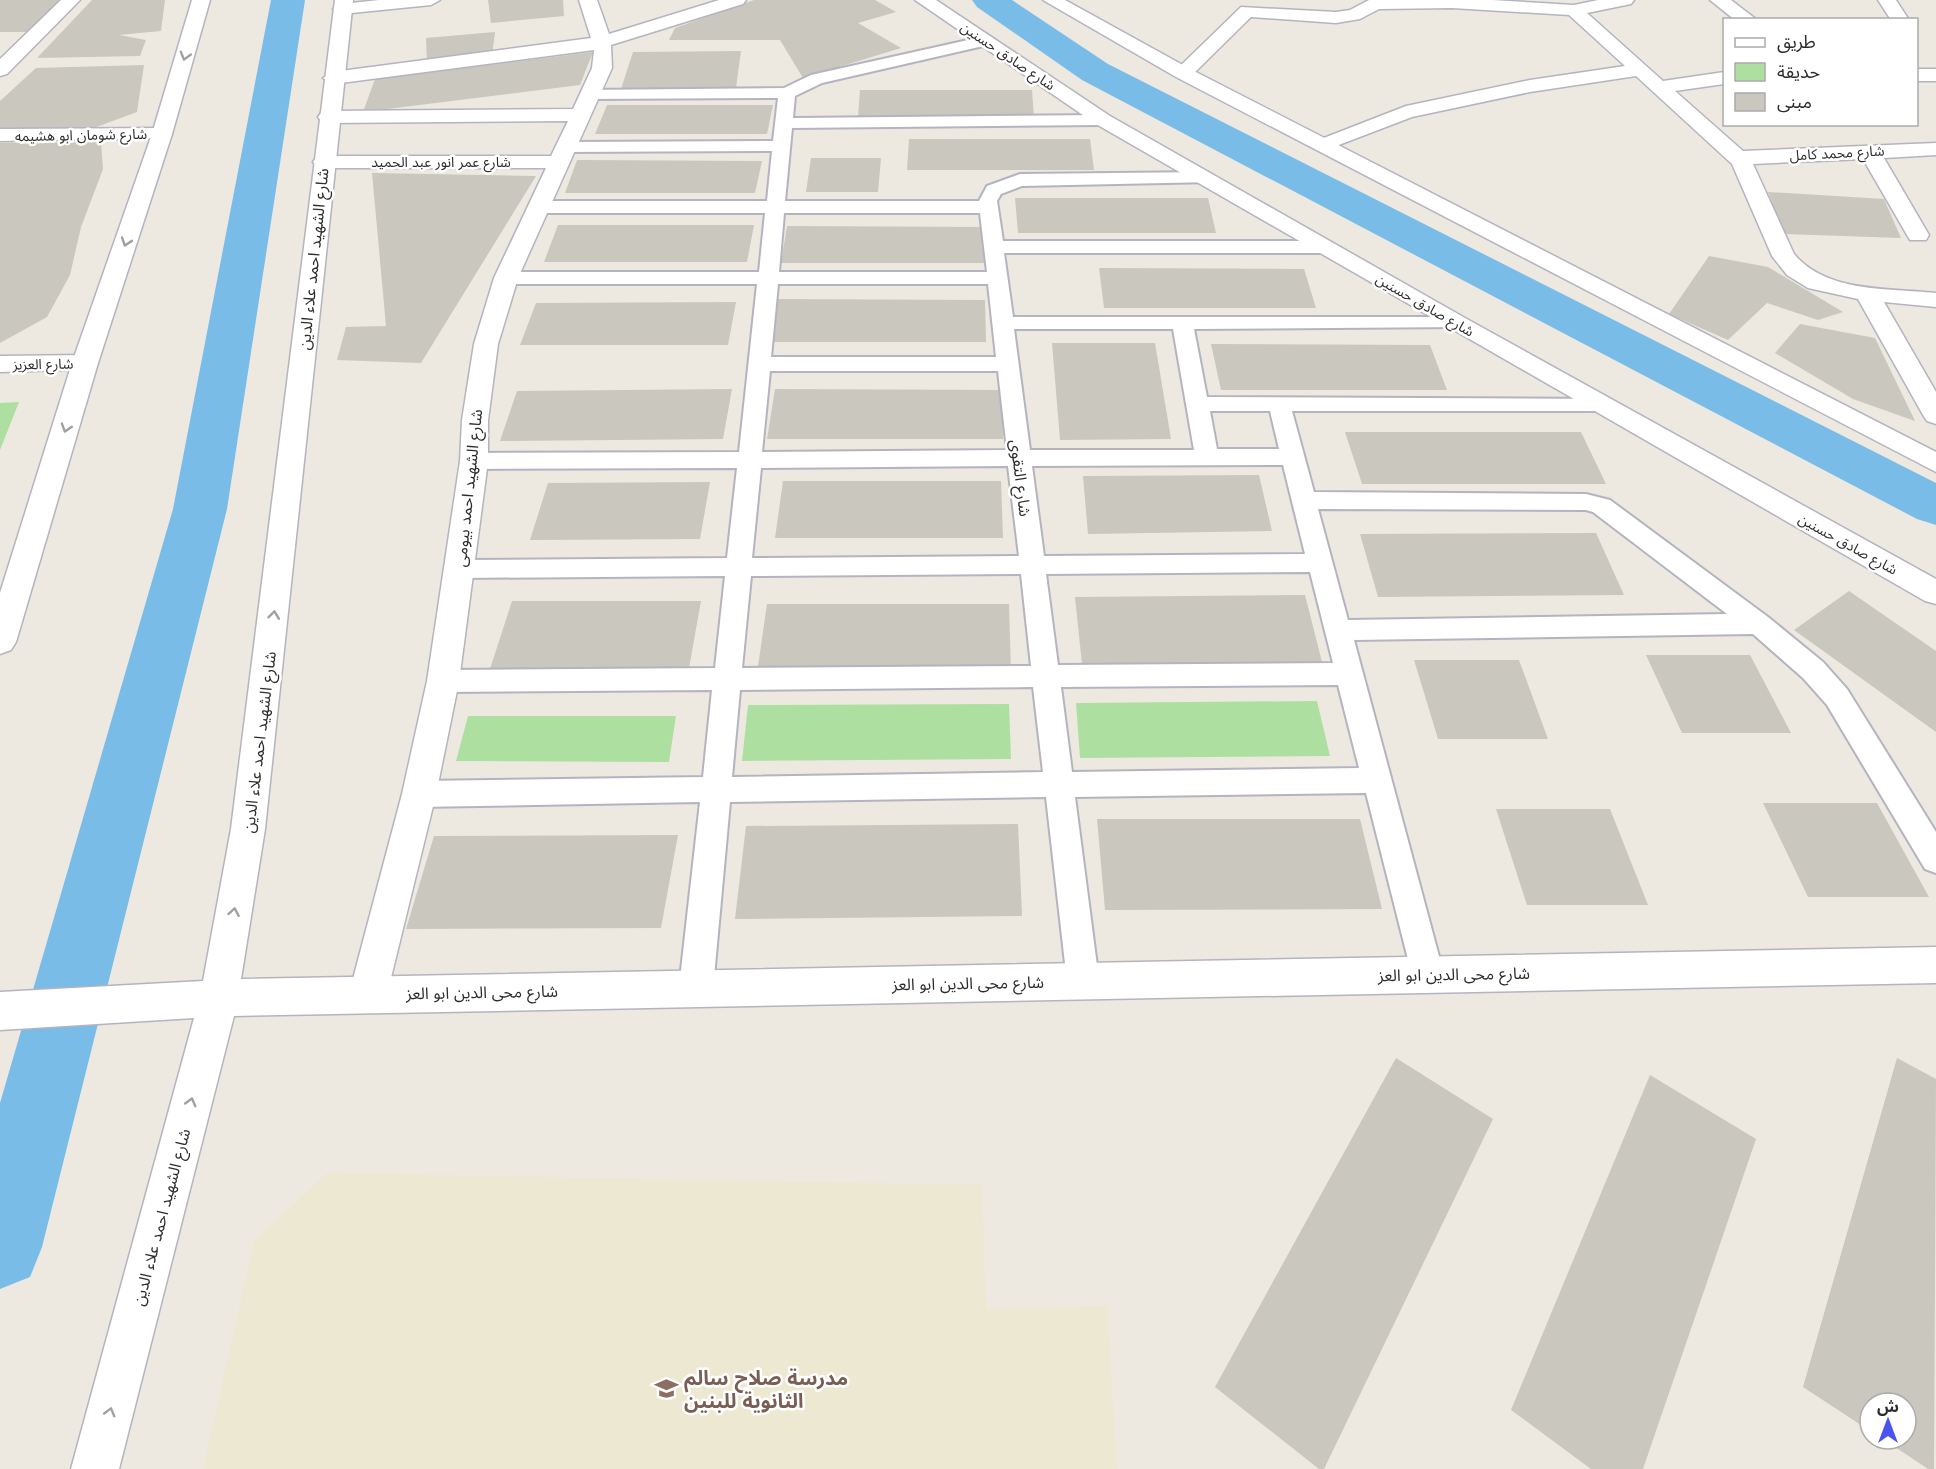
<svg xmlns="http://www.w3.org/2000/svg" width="1936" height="1469" font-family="Jost,'Noto Sans Arabic',sans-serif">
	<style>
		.education { fill: #ede8d1 }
		.green { fill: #ade0a0 }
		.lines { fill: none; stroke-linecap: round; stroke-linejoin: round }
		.canal { fill: #7abce8; fill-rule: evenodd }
		.building { fill: #c9c7be }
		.lane-casing { stroke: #b3b4bf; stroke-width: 4 }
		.street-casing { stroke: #b3b4bf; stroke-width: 3 }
		.secondary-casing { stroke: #b3b4bf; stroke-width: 3 }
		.lane { fill: #fff; fill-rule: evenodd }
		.street { fill: #fff; fill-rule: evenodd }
		.secondary { fill: #fff; fill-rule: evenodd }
		.oneway { stroke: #a0a0a0 }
		.labels { text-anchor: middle; stroke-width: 5; stroke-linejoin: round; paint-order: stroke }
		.far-street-label { font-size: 14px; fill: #2c2c2c; stroke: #fff }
		.street-label { font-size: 16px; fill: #2c2c2c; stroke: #fff }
		.near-education-label { font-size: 20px; font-weight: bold; fill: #785e54; stroke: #fff; text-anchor: start }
	</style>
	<rect width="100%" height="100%" fill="#ede9e0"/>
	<path class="education" d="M327,1173L982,1185L986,1309L1107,1306L1117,1469H203L254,1242Z"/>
	<path class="green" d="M19,402L0,450V403Z
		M1317,701L1330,756L1080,758L1076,703Z
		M1009,704L1011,759L742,761L748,705Z
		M468,716H676L669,762L456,761Z"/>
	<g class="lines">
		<path class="canal" d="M271,0H305L227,509L42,1247L30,1277L0,1289V1103L173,509Z
			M972,0H1012L1108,64L1936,483V525L1917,519L1082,80L977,7Z"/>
	</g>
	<path class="building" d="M0,0H63L29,32H0Z
		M92,0H165L161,31L119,35L146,40L140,56L37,58Z
		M488,0H563L564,16L491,23Z
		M754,0H875L896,12L858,23L901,48L803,78L780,40H669L675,28Z
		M495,32L492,56L427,64L426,38Z
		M741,51L736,88L621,89L633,52Z
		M593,52L580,85L363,112L375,79Z
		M144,65L137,112L91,129L0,130V101L36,68Z
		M860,90H1032L1034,118H858Z
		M607,105H773L767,134H595Z
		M909,139H1090L1094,170H907Z
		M101,142L103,169L81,227L70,275L47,317L0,343V143Z
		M811,158H881L878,192H806Z
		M577,160L762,161L755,193H565Z
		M372,173L536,176L421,363L337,360L346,327L386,326Z
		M1768,192L1884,199L1901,238L1784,234Z
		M1015,198H1208L1216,233H1018Z
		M558,225H754L747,262H544Z
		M787,226L984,227V263H781Z
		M1709,256L1768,267L1843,312L1818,320L1767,303L1728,340L1669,314Z
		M1099,268L1304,269L1316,308H1104Z
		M774,299L985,300L986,342H768Z
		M736,302L728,345H520L536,303Z
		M1800,324L1875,338L1915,421L1853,399L1775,353Z
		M1052,343H1155L1171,439L1060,440Z
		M1211,344L1430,345L1447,390H1221Z
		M732,389L723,439L500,441L517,391Z
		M775,389L1002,390L1003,439H767Z
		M1345,432H1581L1606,484H1362Z
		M1259,475L1272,531L1088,534L1083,476Z
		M783,481H1001L1003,538H775Z
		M710,482L700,539L530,540L548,483Z
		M1596,533L1624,595L1378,597L1360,534Z
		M1849,591L1936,651V732L1794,630Z
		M1305,595L1322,662L1082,664L1075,597Z
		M512,601H701L689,668L490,669Z
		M767,604H1009L1011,673H757Z
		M1646,655H1750L1791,733H1682Z
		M1414,660H1519L1548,739H1438Z
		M1763,803H1877L1929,897H1808Z
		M1496,809H1610L1648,905H1527Z
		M1097,819H1360L1382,909L1105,910Z
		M1018,824L1022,916L735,919L746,826Z
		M678,835L661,928L406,929L434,836Z
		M1396,1058L1493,1119L1324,1469H1319L1215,1387Z
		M1897,1058L1936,1079L1934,1469H1928L1883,1439H1906V1403H1870V1431L1803,1387Z
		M1650,1075L1756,1139L1643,1469H1591L1511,1410Z"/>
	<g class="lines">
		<defs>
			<path id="lane" d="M986,36L992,38L994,41L992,44L822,83L795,96L793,118L1103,115L1112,120L1103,125L792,128L785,201H979L987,186L1020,174L1207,172L1216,178L1214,182L1022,186L1001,194L997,201L1003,241H1326L1336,247L1326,253H1004L1013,317H1456L1463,319L1467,323L1463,327L1194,329L1207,397L1607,399L1610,404L1607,409L1599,411H1292L1314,492L1586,494L1610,500L1768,617L1823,662L1847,689L1936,832V873L1925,869L1827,705L1803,678L1753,634L1354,640L1444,975L1440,986L1428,991L1416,986L1412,975L1366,793L1075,797L1099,981L1095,992L1083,997L1071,992L1067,981L1046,797L730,802L713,988L708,999L696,1004L684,999L679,988L700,802L419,807L409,803L404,794L409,785L419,781L703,777L712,690L443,692L433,689L429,681L433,673L443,670L715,668L725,576L460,578L451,576L447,569L451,562L460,560L727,558L737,468L474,469L466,467L462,461L466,455L474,453L739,452L757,284H506L499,282L496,278L499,274L506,272H759L765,213H539L530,207L539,201H767L772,151L566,152L557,147L566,142L773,141L778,98L589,99L581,94L583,90L784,88L811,75ZM784,213H980L987,272H779ZM778,284H988L996,357H771ZM1014,329H1173L1194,450H1030ZM770,371H998L1007,450L762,452ZM1210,411H1270L1279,449H1217ZM1283,465L1305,554L1044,556L1032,466ZM1008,466L1019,556L752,558L761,468ZM1318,509L1586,510L1593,512L1727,614L1348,620ZM1310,572L1333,663L1058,665L1046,574ZM1021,574L1031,666L742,668L751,576ZM1338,685L1359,768L1072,772L1061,687ZM1033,687L1043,772L732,777L740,690Z"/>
			<path id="street" d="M61,0H80L7,74L0,76V59Z
				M379,0H440L431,5L342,14L333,9L342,4Z
				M579,0H597L609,34L719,0H746L743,4L611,45L612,68L518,278L498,344L488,420V461L459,681L436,794L387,994L382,1007L368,1012L354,1007L349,994L402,794L427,681L460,461L462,420L474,344L494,278L546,168H323L316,166L313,162L316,158L323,156H551L568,121L328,123L321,121L318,117L321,113L328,111L573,109L592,68L594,50L333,84L323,78L333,72L591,38Z
				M915,0H936L1110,116L1465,318L1936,579V604L1925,601L1096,124Z
				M1369,0H1492L1574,5L1598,0H1634L1631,4L1587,13L1663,81L1724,72V84L1675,91L1743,151L1936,143V155L1884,158L1929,235L1926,240H1910L1907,235L1863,159L1753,164L1794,254C1827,293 1888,288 1936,293V307L1884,302L1936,392V424L1927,421L1923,415L1858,299L1808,288L1787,275L1772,256L1732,164L1636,76L1530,92L1412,117L1323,151L1316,149L1313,145L1316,141L1406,106L1530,80L1625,66L1569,15L1452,8L1379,9L1360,19L1336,23L1251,17L1190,77L1183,79L1173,73L1241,7L1336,12L1350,10Z
				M1710,0H1731L1757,20H1735Z
				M1878,0H1896L1909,20H1891Z
				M1916,69H1936V81H1916Z
				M162,128L169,130L172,134L169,138L0,141V129Z
				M85,355L94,357L98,363L94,369L0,372V356Z"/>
			<path id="secondary" d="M192,0H210L172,134L98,363L16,642L11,650L0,654V593L72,363L152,134Z
				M335,0H353L265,829L241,979L1936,947V983L234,1016L119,1469H71L194,1018L0,1030V992L203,981L231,829Z
				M1043,0H1065L1190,69L1936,452V472L1176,77Z"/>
		</defs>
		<use href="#lane" class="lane-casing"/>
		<use href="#street" class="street-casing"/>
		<use href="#secondary" class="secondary-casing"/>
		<use href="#lane" class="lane"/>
		<use href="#street" class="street"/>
		<use href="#secondary" class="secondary"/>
	</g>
	<defs><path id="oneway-chevron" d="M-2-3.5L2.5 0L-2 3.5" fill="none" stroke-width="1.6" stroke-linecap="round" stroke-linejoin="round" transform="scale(1.5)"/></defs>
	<g class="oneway">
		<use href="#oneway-chevron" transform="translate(185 56) rotate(106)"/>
		<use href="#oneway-chevron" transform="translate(126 242) rotate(109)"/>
		<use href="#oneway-chevron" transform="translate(66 428) rotate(107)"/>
		<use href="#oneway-chevron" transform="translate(274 615) rotate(-83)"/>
		<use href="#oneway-chevron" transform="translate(234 912) rotate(-80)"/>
		<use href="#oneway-chevron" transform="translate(191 1102) rotate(-75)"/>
		<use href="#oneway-chevron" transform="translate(110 1412) rotate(-75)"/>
	</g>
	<defs>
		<symbol id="school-bare" viewBox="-9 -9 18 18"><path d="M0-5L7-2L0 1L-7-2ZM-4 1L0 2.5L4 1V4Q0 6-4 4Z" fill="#8d6e63" stroke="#fff" stroke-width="2.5" paint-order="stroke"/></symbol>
	</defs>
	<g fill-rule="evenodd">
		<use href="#school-bare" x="650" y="1372" width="33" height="33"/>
	</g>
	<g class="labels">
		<g class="far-street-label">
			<text transform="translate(1008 56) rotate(34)" y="5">شارع صادق حسنين</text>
			<text transform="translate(81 135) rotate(-1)" y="5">شارع شومان ابو هشيمه</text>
			<text transform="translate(1837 153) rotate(-3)" y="5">شارع محمد كامل</text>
			<text x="441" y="167">شارع عمر انور عبد الحميد</text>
			<text transform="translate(1425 305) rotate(30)" y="5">شارع صادق حسنين</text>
			<text transform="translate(43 364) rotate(-1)" y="5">شارع العزيز</text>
			<text transform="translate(1848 544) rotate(29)" y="5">شارع صادق حسنين</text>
		</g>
		<g class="street-label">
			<text transform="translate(313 259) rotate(-84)" y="6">شارع الشهيد احمد علاء الدين</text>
			<text transform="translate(1021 478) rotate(83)" y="6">شارع التقوى</text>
			<text transform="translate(468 488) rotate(-84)" y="6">شارع الشهيد احمد بيومى</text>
			<text transform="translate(259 742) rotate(-83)" y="6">شارع الشهيد احمد علاء الدين</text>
			<text transform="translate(1454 974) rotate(-1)" y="6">شارع محى الدين ابو العز</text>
			<text transform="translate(968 983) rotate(-1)" y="6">شارع محى الدين ابو العز</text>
			<text transform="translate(482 992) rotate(-1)" y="6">شارع محى الدين ابو العز</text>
			<text transform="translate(161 1217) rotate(-75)" y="6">شارع الشهيد احمد علاء الدين</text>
		</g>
		<g class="near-education-label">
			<text x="684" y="1385">مدرسة صلاح سالم<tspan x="684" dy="23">الثانوية للبنين</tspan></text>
		</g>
	</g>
	<rect x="1723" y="18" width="195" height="108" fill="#ffffff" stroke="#ababab" stroke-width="1.5"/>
	<rect x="1735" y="38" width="30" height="9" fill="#ffffff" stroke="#ababab" stroke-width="1.5"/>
	<text x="1777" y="48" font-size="18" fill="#2c2c2c">طريق</text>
	<rect x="1735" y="63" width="30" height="18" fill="#ade0a0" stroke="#ababab" stroke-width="1.5"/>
	<text x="1777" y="78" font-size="18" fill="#2c2c2c">حديقة</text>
	<rect x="1735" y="93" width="30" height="18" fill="#c9c7be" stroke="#ababab" stroke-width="1.5"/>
	<text x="1777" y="108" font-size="18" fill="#2c2c2c">مبنى</text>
	<g transform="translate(1888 1421)"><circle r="28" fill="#ffffff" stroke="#ababab" stroke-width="1.5"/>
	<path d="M0-4.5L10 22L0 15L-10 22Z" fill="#4a53ef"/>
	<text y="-9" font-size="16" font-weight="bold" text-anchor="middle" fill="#2c2c2c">ش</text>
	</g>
</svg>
